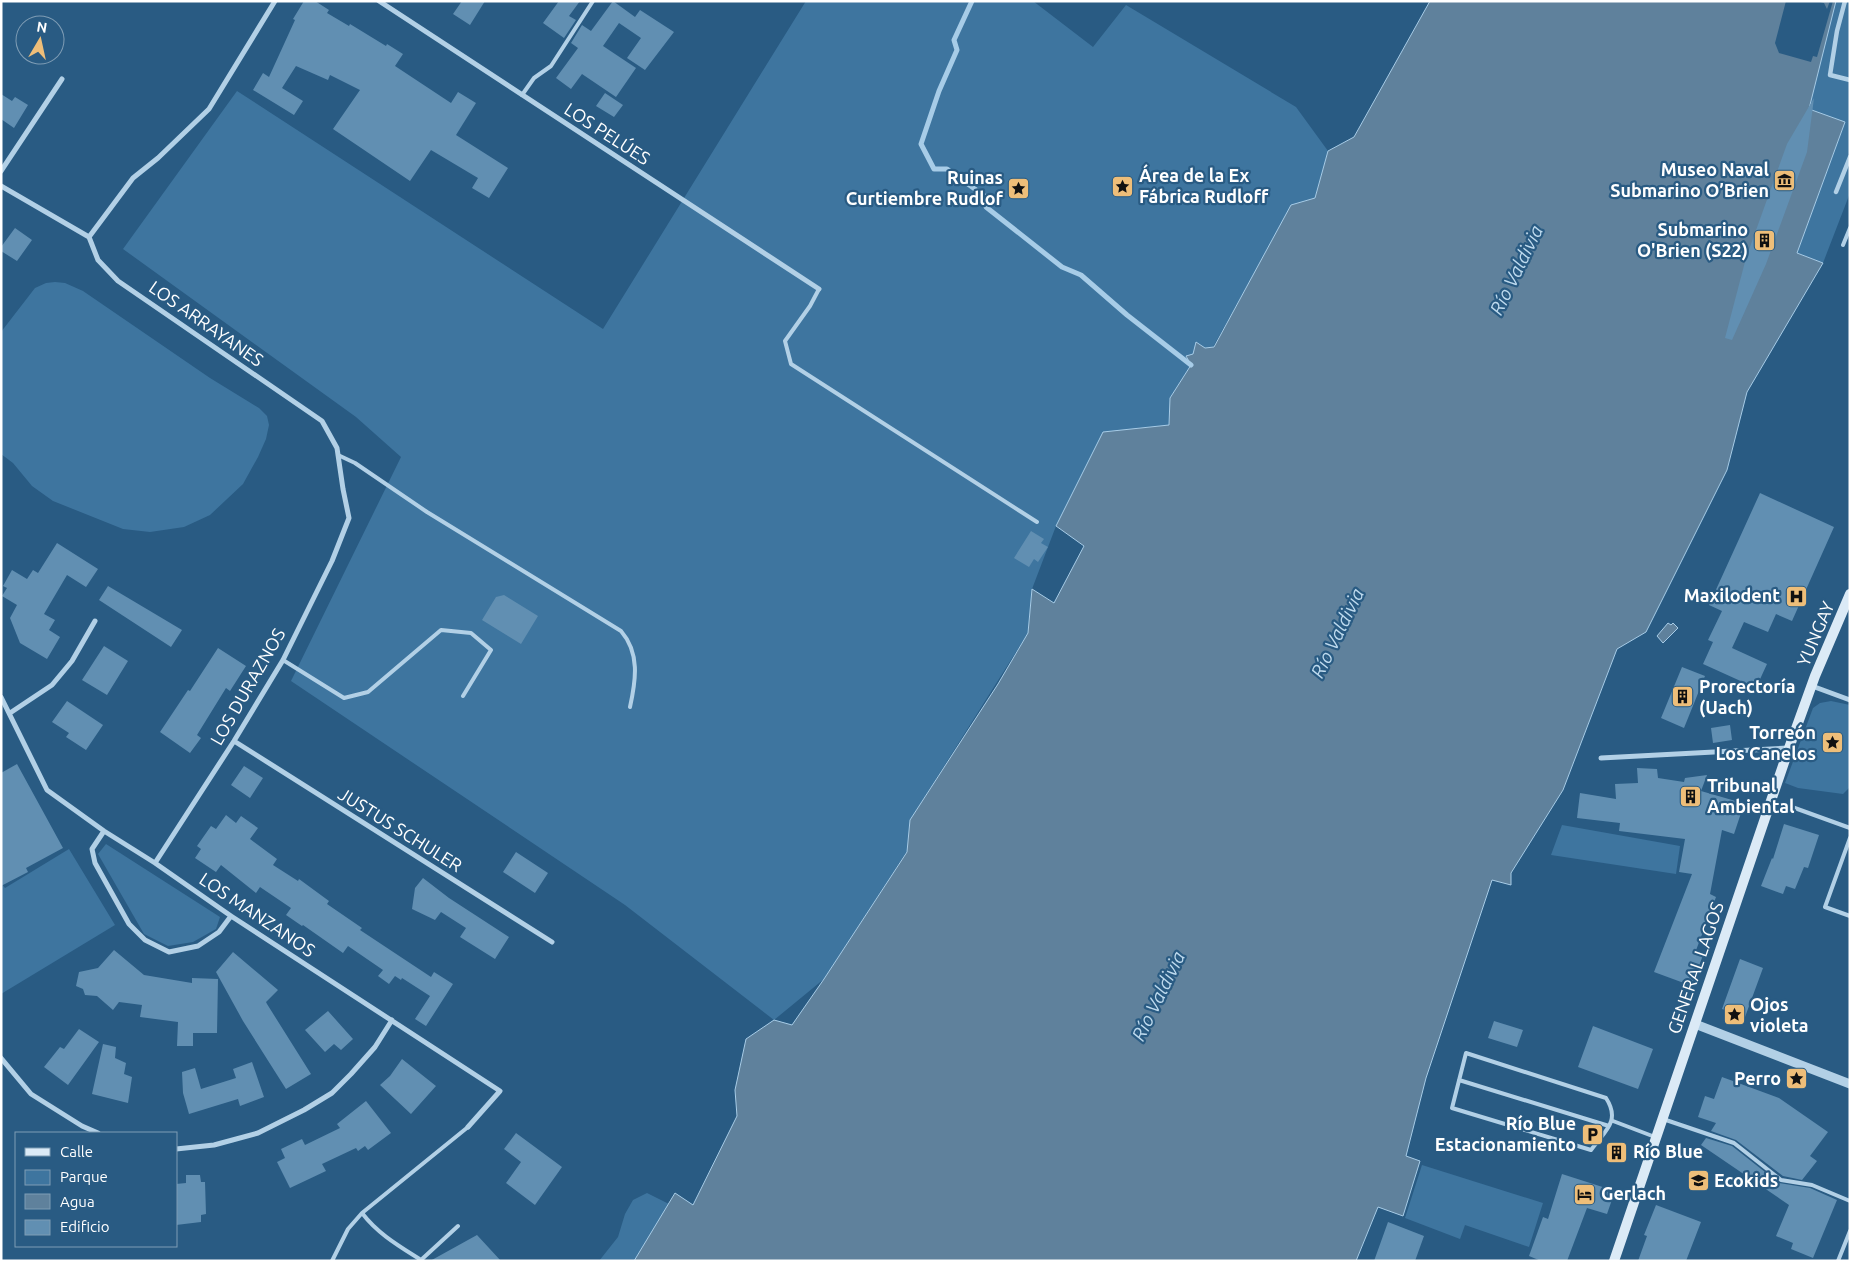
<svg xmlns="http://www.w3.org/2000/svg" width="1851" height="1262" font-family="Ubuntu,sans-serif">
	<style>
		.green { fill: #3e759f }
		.water { fill: #5f819c; stroke: #a7cce7 }
		.pier { fill: #295b83 }
		.lines { fill: none; stroke-linecap: round; stroke-linejoin: round }
		.stream { stroke: #a7cce7; stroke-width: 5 }
		.building { fill: #618fb2 }
		.service { stroke: #b2d0e6; stroke-width: 4 }
		.pedestrian { stroke: #b2d0e6; stroke-width: 4.5 }
		.minor { stroke: #b2d0e6; stroke-width: 5 }
		.tertiary { stroke: #b2d0e6; stroke-width: 9 }
		.secondary { stroke: #dbeaf6; stroke-width: 10 }
		.labels { text-anchor: middle; stroke-width: 4.5; stroke-linejoin: round; paint-order: stroke }
		.street-label { font-size: 18px; fill: #fff; stroke: #295b83 }
		.poi-label { font-size: 18px; font-weight: bold; fill: #fff; stroke: #295b83; text-anchor: end }
		.water-label { font-size: 19px; font-style: italic; fill: #bedaee; stroke: #295b83 }
	</style>
	<rect width="100%" height="100%" fill="#295b83"/>
	<path class="green" d="M806,1H1033L1093,47L1126,5L1296,107L1328,151L1315,198L1295,204L1276,234L1213,347L1205,348L1191,365L1170,398L1169,425L1138,428L1092,455L1056,526L1032,589L1028,633L910,820L907,851L824,979L774,1020L625,905L291,681L401,457L356,417L123,249L237,91L603,329Z
		M1836,1H1850V193L1823,263L1797,253L1845,122L1809,109Z
		M55,282L65,283L83,291L210,378L259,408L267,416L269,425L266,439L258,457L243,484L210,515L184,527L150,532L123,529L53,501L32,486L13,463L1,454V332L35,288L46,283Z
		M1831,701L1850,705V787L1843,794L1798,788L1785,783L1813,708L1820,703Z
		M1562,825L1680,846L1676,874L1551,855Z
		M106,844L220,917L216,929L193,942L168,946L144,934L98,854Z
		M69,849L115,925L1,994V883L5,888Z
		M1422,1165L1543,1203L1529,1247L1465,1225L1460,1239L1405,1218Z
		M647,1193L673,1206L649,1261H599L618,1237L625,1214L633,1200Z"/>
	<path class="water" d="M1430,1H1836L1809,109L1845,122L1797,253L1823,263L1747,392L1727,470L1646,632L1617,649L1563,790L1511,873V885L1492,880L1426,1078L1406,1156L1420,1161L1403,1216L1378,1207L1356,1261H634L675,1193L693,1205L737,1116L735,1090L746,1039L774,1020L792,1025L824,979L907,852L910,820L998,684L1028,633L1032,589L1054,603L1084,546L1056,526L1103,432L1169,425L1170,398L1191,365L1186,356L1193,354L1196,342L1205,348L1214,347L1291,205L1315,198L1328,151L1354,137Z
		M1668,623L1671,625L1673,623L1678,628L1663,643L1657,636Z"/>
	<path class="pier" d="M1786,1H1817L1824,3L1827,9L1830,1H1833L1817,57L1813,56L1811,62L1779,53L1775,43Z"/>
	<g class="lines">
		<path class="stream" d="M972,1L954,40L957,50L939,91L921,144L934,169H947L986,197V207L1062,267L1081,275L1127,315L1191,365"/>
	</g>
	<path class="building" d="M304,1H315L329,10L327,13L349,26L350,24L386,46L387,44L403,54L395,66L451,103L458,92L476,103L456,135L508,168L489,198L472,188L478,178L431,150L410,181L333,129L360,90L330,75L328,80L296,66L282,88L303,101L294,115L253,90L263,73L269,77L295,20L293,19Z
		M462,1H485L470,25L453,14Z
		M559,1H580L569,16L576,20L564,38L543,23Z
		M613,1L635,17L640,10L674,32L645,70L627,58L641,38L619,23L603,46L636,68L616,97L582,74L571,89L556,78L578,48L571,43L582,25L591,31Z
		M605,93L623,105L614,117L596,106Z
		M1,94L12,101L15,97L28,105L14,128L1,119Z
		M1814,98L1807,152L1766,264L1732,340L1725,338L1746,258L1787,144Z
		M15,228L32,240L17,261L1,251V247Z
		M1760,493L1834,527L1792,621L1776,614L1768,632L1744,622L1732,648L1767,664L1756,688L1703,664L1713,642L1708,640L1722,611L1709,605Z
		M1031,531L1044,539L1041,543L1048,547L1038,562L1034,559L1029,567L1014,558Z
		M57,543L98,569L86,587L67,575L44,614L55,620L49,630L60,637L47,659L20,643L10,618L17,605L2,596L7,588L3,586L12,570L27,579L33,570L38,573Z
		M108,586L182,630L171,647L99,600Z
		M504,595L538,616L521,644L482,620L496,597Z
		M104,646L128,661L107,695L82,680Z
		M218,648L246,666L230,691L226,688L197,735L201,738L190,753L160,732L188,690L190,691Z
		M1682,667L1705,676L1684,728L1661,718Z
		M67,701L103,725L86,750L66,737L69,733L52,722Z
		M1730,725L1732,740L1713,743L1711,728Z
		M17,764L63,848L26,868L28,872L1,886V773Z
		M244,766L263,778L250,798L231,785Z
		M1637,768L1657,769L1658,778L1684,782L1685,778L1707,775L1701,791L1739,802L1736,812L1741,813L1734,834L1722,830L1710,894L1716,897L1695,953L1703,955L1692,986L1654,972L1692,874L1679,872L1685,839L1619,831L1620,823L1577,818L1580,793L1616,799L1615,784L1638,783Z
		M226,815L236,823L241,816L258,828L250,839L277,859L273,865L298,881L299,879L329,901L327,904L362,928L360,930L431,977L434,972L453,984L426,1026L415,1019L430,996L402,978L401,980L395,976L389,984L378,976L383,970L348,946L343,953L303,925L302,926L286,915L291,908L260,887L256,893L221,865L216,872L195,858L201,849L197,846L211,826L216,829Z
		M1784,824L1819,835L1808,868L1804,867L1795,889L1786,886L1783,894L1761,886L1772,858L1773,859Z
		M516,852L548,873L535,893L503,872Z
		M423,878L449,898L509,937L495,959L460,937L466,928L441,912L435,920L412,909L415,888Z
		M114,950L144,975L192,983V978L218,979L217,1033H193V1046H177L178,1022L140,1017L142,1005L119,1002L113,1010L97,996L85,995L83,989L76,986L79,972L98,968Z
		M233,952L278,990L266,1002L267,1004L311,1074L286,1089L243,1021L216,972Z
		M1740,959L1763,968L1745,1017L1722,1009Z
		M328,1011L353,1039L341,1050L334,1044L325,1052L305,1030Z
		M1494,1021L1523,1030L1517,1047L1488,1038Z
		M1593,1026L1653,1049L1638,1089L1578,1067Z
		M79,1029L99,1042L68,1085L44,1067L60,1047L64,1049Z
		M103,1044L116,1047L115,1058L126,1063L124,1074L132,1077L128,1103L92,1094Z
		M402,1059L436,1086L411,1114L380,1085L390,1076Z
		M252,1062L264,1097L240,1106L238,1099L189,1114L183,1093L182,1072L195,1068L201,1089L236,1078L233,1069Z
		M1722,1077L1779,1098L1828,1132L1810,1156L1817,1161L1802,1180L1783,1176L1736,1140L1711,1131L1716,1123L1698,1117L1705,1096L1714,1099Z
		M366,1101L391,1133L368,1150L365,1146L358,1151L356,1148L322,1164L326,1171L290,1188L277,1162L285,1158L281,1149L302,1139L305,1145L340,1128L337,1124Z
		M516,1133L562,1167L535,1205L506,1183L521,1162L504,1149Z
		M1706,1138L1732,1146L1779,1183L1810,1188L1837,1200L1813,1258L1791,1249L1793,1243L1776,1236L1789,1205L1701,1145Z
		M1562,1174L1615,1191L1607,1214L1587,1208L1567,1261H1541L1529,1256L1543,1217L1548,1219Z
		M186,1175H200L201,1182H205L206,1214L201,1215V1222L176,1225V1184L186,1183Z
		M1656,1205L1701,1222L1686,1261H1638L1647,1236L1644,1235Z
		M1388,1222L1424,1236L1415,1261H1374Z
		M477,1235L501,1261H430Z"/>
	<g class="lines">
		<path class="service" d="M522,95L534,78L551,66L593,1
			M1843,245L1850,228
			M819,289L810,306L785,341L791,364L1037,522
			M338,455L355,463L427,512L621,631C640,653 636,680 630,707
			M283,660L344,698L368,692L441,630L471,633L491,650L463,696
			M1771,802L1792,807L1850,828
			M1850,838L1825,907L1850,916
			M1466,1053L1606,1098C1621,1121 1605,1131 1591,1150L1452,1108Z
			M1459,1080L1609,1126
			M1663,1119L1734,1143L1781,1180L1812,1185L1850,1201
			M1613,1121L1655,1137
			M458,1226L421,1260C399,1246 378,1234 362,1213L468,1127
			M332,1261L348,1229L362,1213
			M1838,1261L1850,1231"/>
		<path class="pedestrian" d="M1845,1L1837,31L1830,75L1850,80
			M1836,192L1850,157"/>
		<path class="minor" d="M379,1L819,289
			M1,171L62,79
			M1,186L89,237L98,260L118,281L322,421L337,448L343,489L349,518L332,561L283,660L234,741L155,863
			M89,237L133,178L158,158L209,109L275,1
			M1812,686L1850,700
			M1,697L47,790L104,831L155,863L231,916L500,1091L468,1127
			M10,713L52,685L72,661L95,621
			M234,741L552,942
			M1601,758L1788,748
			M104,831L92,849L95,863L129,924L145,940L169,952L198,946L219,932L231,916
			M1,1058L31,1094L82,1126L98,1133
			M176,1149L214,1145L258,1133L304,1110L332,1093L351,1074L375,1047L392,1020"/>
		<path class="tertiary" d="M1695,1024L1850,1084"/>
		<path class="secondary" d="M1614,1261L1789,748L1815,676L1850,594"/>
	</g>
	<defs>
		<symbol id="museum-square" viewBox="-11 -11 22 22"><rect x="-9" y="-9" width="18" height="18" rx="4" fill="#eebe79" stroke="#295b83"/><path d="M0-6L6-3V-2H-6V-3ZM-5-1h2V3h-2ZM-1-1h2V3h-2ZM3-1h2V3H3ZM-6 4H6V6H-6Z" fill="#111"/></symbol>
		<symbol id="sight-square" viewBox="-11 -11 22 22"><rect x="-9" y="-9" width="18" height="18" rx="4" fill="#eebe79" stroke="#295b83"/><path d="M0-6L1.8-2.2L6-1.7L2.9 1.2L3.7 5.4L0 3.3L-3.7 5.4L-2.9 1.2L-6-1.7L-1.8-2.2Z" fill="#111"/></symbol>
		<symbol id="building-square" viewBox="-11 -11 22 22"><rect x="-9" y="-9" width="18" height="18" rx="4" fill="#eebe79" stroke="#295b83"/><path d="M-4-6H4V6H1V3H-1V6H-4ZM-2.5-4.3h1.7v1.8h-1.7ZM.8-4.3h1.7v1.8H.8ZM-2.5-1h1.7V.8h-1.7ZM.8-1h1.7V.8H.8Z" fill="#111"/></symbol>
		<symbol id="hospital-square" viewBox="-11 -11 22 22"><rect x="-9" y="-9" width="18" height="18" rx="4" fill="#eebe79" stroke="#295b83"/><path d="M-5-5h3v3.5h4V-5h3V5h-3V1.5h-4V5h-3Z" fill="#111"/></symbol>
		<symbol id="parking-square" viewBox="-11 -11 22 22"><rect x="-9" y="-9" width="18" height="18" rx="4" fill="#eebe79" stroke="#295b83"/><path d="M-3.5-5.5H1a3.5 3.5 0 0 1 0 7H-1V5.5H-3.5ZM-1-3.4V-.6H.8a1.4 1.4 0 0 0 0-2.8Z" fill="#111"/></symbol>
		<symbol id="school-square" viewBox="-11 -11 22 22"><rect x="-9" y="-9" width="18" height="18" rx="4" fill="#eebe79" stroke="#295b83"/><path d="M0-5L7-2L0 1L-7-2ZM-4 1L0 2.5L4 1V4Q0 6-4 4Z" fill="#111"/></symbol>
		<symbol id="hotel-square" viewBox="-11 -11 22 22"><rect x="-9" y="-9" width="18" height="18" rx="4" fill="#eebe79" stroke="#295b83"/><path d="M-6-4.5h1.5V1H6V5H4.5V3h-9V5H-6ZM-4 0a1.8 1.8 0 1 1 3.6 0ZM.5 0V-2.5h3Q6-2.5 6 0Z" fill="#111"/></symbol>
	</defs>
	<g fill-rule="evenodd">
		<use href="#museum-square" x="1772" y="168" width="25" height="25"/>
		<use href="#sight-square" x="1110" y="174" width="25" height="25"/>
		<use href="#sight-square" x="1006" y="176" width="25" height="25"/>
		<use href="#building-square" x="1752" y="228" width="25" height="25"/>
		<use href="#hospital-square" x="1784" y="584" width="25" height="25"/>
		<use href="#building-square" x="1670" y="684" width="25" height="25"/>
		<use href="#sight-square" x="1820" y="730" width="25" height="25"/>
		<use href="#building-square" x="1678" y="784" width="25" height="25"/>
		<use href="#sight-square" x="1722" y="1002" width="25" height="25"/>
		<use href="#sight-square" x="1784" y="1066" width="25" height="25"/>
		<use href="#parking-square" x="1580" y="1122" width="25" height="25"/>
		<use href="#building-square" x="1604" y="1140" width="25" height="25"/>
		<use href="#school-square" x="1686" y="1168" width="25" height="25"/>
		<use href="#hotel-square" x="1572" y="1182" width="25" height="25"/>
	</g>
	<g class="labels">
		<g class="street-label">
			<text transform="translate(607 134) rotate(33)" y="6">LOS PELÚES</text>
			<text transform="translate(206 324) rotate(35)" y="6">LOS ARRAYANES</text>
			<text transform="translate(1816 634) rotate(-67)" y="6">YUNGAY</text>
			<text transform="translate(248 687) rotate(-60)" y="6">LOS DURAZNOS</text>
			<text transform="translate(400 830) rotate(32)" y="6">JUSTUS SCHULER</text>
			<text transform="translate(257 915) rotate(34)" y="6">LOS MANZANOS</text>
			<text transform="translate(1696 968) rotate(-71)" y="6">GENERAL LAGOS</text>
		</g>
		<g class="poi-label">
			<text x="1769" y="176">Museo Naval<tspan x="1769" dy="21">Submarino O’Brien</tspan></text>
			<text x="1139" y="182" text-anchor="start">Área de la Ex<tspan x="1139" dy="21">Fábrica Rudloff</tspan></text>
			<text x="1003" y="184">Ruinas<tspan x="1003" dy="21">Curtiembre Rudlof</tspan></text>
			<text x="1748" y="236">Submarino<tspan x="1748" dy="21">O'Brien (S22)</tspan></text>
			<text x="1780" y="602">Maxilodent</text>
			<text x="1699" y="693" text-anchor="start">Prorectoría<tspan x="1699" dy="21">(Uach)</tspan></text>
			<text x="1816" y="739">Torreón<tspan x="1816" dy="21">Los Canelos</tspan></text>
			<text x="1707" y="792" text-anchor="start">Tribunal<tspan x="1707" dy="21">Ambiental</tspan></text>
			<text x="1750" y="1011" text-anchor="start">Ojos<tspan x="1750" dy="21">violeta</tspan></text>
			<text x="1781" y="1085">Perro</text>
			<text x="1576" y="1130">Río Blue<tspan x="1576" dy="21">Estacionamiento</tspan></text>
			<text x="1633" y="1158" text-anchor="start">Río Blue</text>
			<text x="1714" y="1187" text-anchor="start">Ecokids</text>
			<text x="1601" y="1200" text-anchor="start">Gerlach</text>
		</g>
		<g class="water-label">
			<text transform="translate(1516 270) rotate(-64)" y="7">Río Valdivia</text>
			<text transform="translate(1337 633) rotate(-64)" y="7">Río Valdivia</text>
			<text transform="translate(1158 996) rotate(-64)" y="7">Río Valdivia</text>
		</g>
	</g>
	<rect width="1851" height="1262" fill="none" stroke="#ffffff" stroke-width="5"/>
	<rect x="15" y="1132" width="162" height="115" fill="#295b83" stroke="#7f9db5"/>
	<rect x="25" y="1148" width="25" height="8" fill="#dbeaf6" stroke="#7f9db5"/>
	<text x="60" y="1157" font-size="15" fill="#ffffff">Calle</text>
	<rect x="25" y="1170" width="25" height="15" fill="#3e759f" stroke="#7f9db5"/>
	<text x="60" y="1182" font-size="15" fill="#ffffff">Parque</text>
	<rect x="25" y="1194" width="25" height="15" fill="#5f819c" stroke="#7f9db5"/>
	<text x="60" y="1207" font-size="15" fill="#ffffff">Agua</text>
	<rect x="25" y="1220" width="25" height="15" fill="#618fb2" stroke="#7f9db5"/>
	<text x="60" y="1232" font-size="15" fill="#ffffff">Edificio</text>
	<g transform="translate(40 40) rotate(9)"><circle r="24" fill="#295b83" stroke="#7f9db5"/>
	<path d="M0-4L9 19L0 12L-9 19Z" fill="#eebe79"/>
	<text y="-8" font-size="14" font-weight="bold" text-anchor="middle" fill="#ffffff">N</text>
	</g>
</svg>
